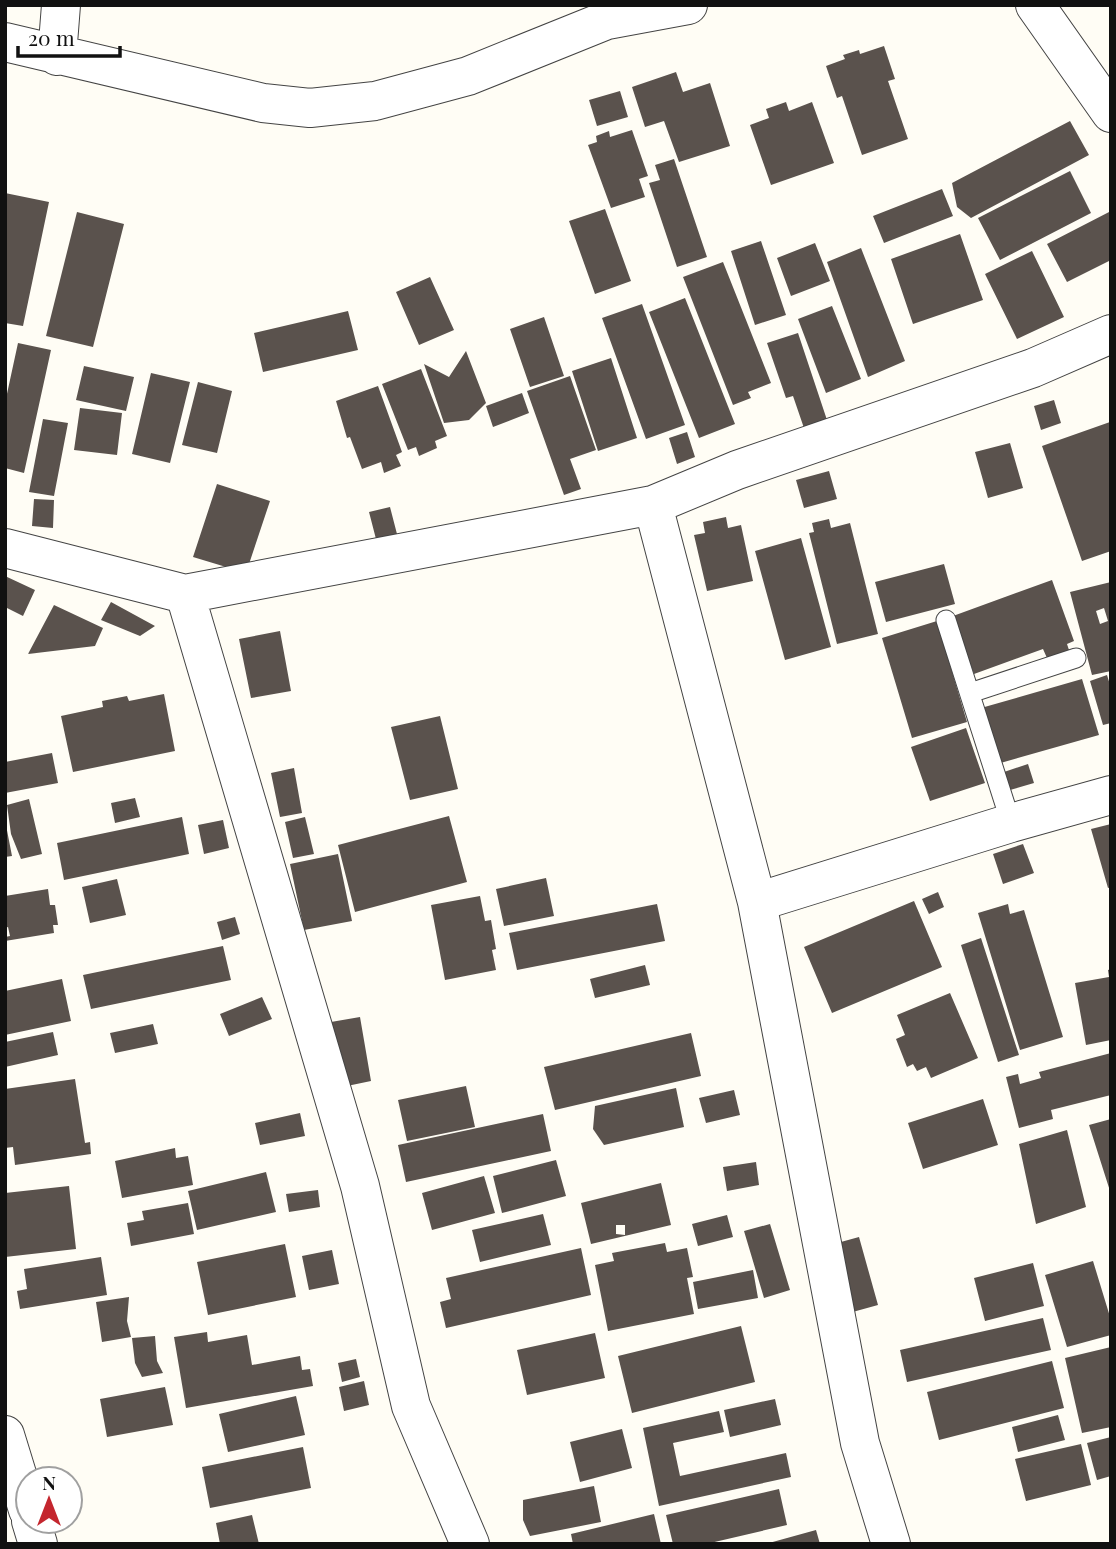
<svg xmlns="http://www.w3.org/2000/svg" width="1116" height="1549" font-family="'Playfair Display',serif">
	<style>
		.building { fill: #5a524d; fill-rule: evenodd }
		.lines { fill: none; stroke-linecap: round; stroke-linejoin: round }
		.lane-casing { stroke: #444; stroke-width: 21 }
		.street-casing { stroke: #444; stroke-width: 40 }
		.lane { stroke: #fff; stroke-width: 19 }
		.street { stroke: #fff; stroke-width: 38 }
	</style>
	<rect width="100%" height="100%" fill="#fffdf5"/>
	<path class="building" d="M884,46L895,79L888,81L908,139L862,155L842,96L837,98L826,66L845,59L843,55L859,50L860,54Z
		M676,72L683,92L710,83L730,146L679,162L664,121L645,127L632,87Z
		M620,91L628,117L597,126L589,100Z
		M786,102L789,111L812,102L834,163L771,185L750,125L769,118L766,109Z
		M1070,121L1089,155L971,218L957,207L952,183Z
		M632,130L648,176L639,179L645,197L611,208L588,145L597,142L596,136L609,131L610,137Z
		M674,159L707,257L677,267L649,183L660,180L655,165Z
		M1070,171L1091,213L1000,260L978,218Z
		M942,189L953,216L884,243L873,216Z
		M5,193L49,202L23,326L5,323Z
		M605,209L631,281L595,294L569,221Z
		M1111,211V260L1067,282L1047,244Z
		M77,212L124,224L93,347L46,336Z
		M960,234L983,300L913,324L891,259Z
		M761,241L786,315L755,325L731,251Z
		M815,243L830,281L791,296L777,258Z
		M861,248L905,361L868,377L827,262Z
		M1032,251L1064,317L1017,339L985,274Z
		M723,262L771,383L748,392L751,398L733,405L683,277Z
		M430,277L454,330L419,345L396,292Z
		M685,298L735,424L699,438L649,312Z
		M642,304L685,425L646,439L602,318Z
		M832,306L861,379L826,393L798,319Z
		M348,311L358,350L263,372L254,333Z
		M544,317L564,376L530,387L510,329Z
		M798,333L828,423L805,431L793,396L786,398L767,343Z
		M18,343L51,350L24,473L5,468V403Z
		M466,351L486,403L469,420L444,423L424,364L449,377Z
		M611,358L637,438L598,451L572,371Z
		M84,366L134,377L126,411L76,400Z
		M421,369L447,436L435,441L437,448L419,456L416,447L408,450L382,384Z
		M151,373L190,382L170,463L132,454Z
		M570,376L596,450L570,459L581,489L564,495L527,391Z
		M198,382L232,391L217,453L182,445Z
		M378,386L402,452L396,455L401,466L384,473L381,462L362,469L350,437L347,438L336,401Z
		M522,393L529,413L493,427L486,406Z
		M1054,400L1061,423L1041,430L1034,406Z
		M80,408L122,413L117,455L74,450Z
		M43,419L68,423L54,496L29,492Z
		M1110,422L1111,551L1082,561L1042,446Z
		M687,432L695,457L677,464L669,438Z
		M1010,443L1023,488L988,498L975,452Z
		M829,471L837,499L804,508L796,480Z
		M217,484L270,501L246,573L193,557Z
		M34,499L54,500L53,528L32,526Z
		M390,507L397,534L376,539L369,512Z
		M726,517L728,528L741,525L753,581L707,591L694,535L705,533L703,522Z
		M829,519L831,528L850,523L878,634L837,644L809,533L814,532L812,523Z
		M801,538L831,647L785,660L755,551Z
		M944,564L955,604L886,622L875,582Z
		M5,576L35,590L23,616L5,607Z
		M1052,580L1074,641L1067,644L1069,650L1047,658L1043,649L974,674L953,616Z
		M1111,582V671L1092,675L1070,592ZM1104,608L1108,621L1100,624L1096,611Z
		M111,602L155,626L140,636L101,620Z
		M54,605L103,628L95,646L28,654Z
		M937,621L967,722L912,738L882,638Z
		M280,631L291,691L251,698L239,639Z
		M1107,675L1111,688V723L1103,725L1090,681Z
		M1082,679L1099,735L997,764L981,708Z
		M164,694L175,751L73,772L61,716L103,707L102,701L127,696L129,701Z
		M440,716L458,789L410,800L391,727Z
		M966,728L985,783L930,801L911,747Z
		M52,753L58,783L5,793V762Z
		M1028,764L1034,783L1010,790L1004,772Z
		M294,768L302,813L280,817L271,773Z
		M135,798L140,817L115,823L111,803Z
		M29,799L42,854L21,859L11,834L7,805Z
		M449,816L467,882L355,912L338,845Z
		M182,817L189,854L64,880L57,843Z
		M305,817L314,854L293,858L285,822Z
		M5,820L12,856L5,857Z
		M223,820L229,848L204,854L198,825Z
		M1111,824V887L1108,888L1091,829Z
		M1023,844L1034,873L1003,884L993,854Z
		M338,854L352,921L304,930L290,864Z
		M546,878L554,916L504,926L496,889Z
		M117,879L126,915L90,923L82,887Z
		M48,889L50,905H55L58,925H53L54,933L5,941V937L10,936L8,927L5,928V896Z
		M938,892L944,907L929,914L922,899Z
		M480,896L485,921L491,920L496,949L492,950L496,970L445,980L431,905Z
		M914,901L942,967L832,1013L804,947Z
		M657,904L665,941L517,970L509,933Z
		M1008,904L1010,914L1024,910L1063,1037L1020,1050L978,913Z
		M235,917L240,934L222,940L217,922Z
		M981,938L1019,1055L998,1062L961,945Z
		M223,946L231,980L91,1009L83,975Z
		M645,965L650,985L595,998L590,979Z
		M1111,969V1040L1086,1045L1075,983L1109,977L1108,970Z
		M62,979L71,1021L5,1035V991Z
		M950,993L978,1058L931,1078L926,1067L917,1071L913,1064L907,1067L896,1039L905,1035L897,1015Z
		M262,997L272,1019L229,1036L220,1014Z
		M360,1017L371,1081L347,1086L331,1022Z
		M153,1024L158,1044L115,1053L110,1033Z
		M53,1032L58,1055L5,1067V1042Z
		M691,1033L701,1076L555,1110L544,1067Z
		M1111,1053V1095L1051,1110L1053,1119L1019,1128L1006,1077L1018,1074L1020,1084L1041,1078L1039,1072Z
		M75,1079L85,1143L90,1142L91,1154L15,1165L13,1147L5,1148V1089Z
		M466,1086L475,1127L407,1141L398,1100Z
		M676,1088L684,1127L604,1145L593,1129L595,1106Z
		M734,1090L740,1115L706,1123L699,1098Z
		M983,1099L998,1145L923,1169L908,1123Z
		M300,1113L305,1136L260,1145L255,1123Z
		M543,1114L551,1151L406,1182L398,1145Z
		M1111,1119V1191H1110L1089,1125Z
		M1067,1130L1086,1207L1036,1224L1019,1144Z
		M175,1148L176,1158L188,1156L193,1185L122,1198L115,1161Z
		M556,1160L566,1196L502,1213L493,1176Z
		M756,1162L759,1185L727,1191L723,1167Z
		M266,1172L276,1212L197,1230L188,1191Z
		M484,1176L495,1213L432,1230L422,1193Z
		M661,1183L671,1225L591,1244L581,1203ZM616,1225H625V1235L616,1234Z
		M69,1186L76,1249L5,1257V1193Z
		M318,1190L320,1207L289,1212L286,1194Z
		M188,1203L194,1234L131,1246L127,1223L144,1220L142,1211Z
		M543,1214L551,1245L480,1262L472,1230Z
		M727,1215L733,1237L698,1246L692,1224Z
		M770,1224L790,1290L764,1298L744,1231Z
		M859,1237L878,1305L849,1313L830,1245Z
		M665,1243L667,1252L687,1248L693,1277L687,1278L694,1314L608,1331L595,1265L614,1261L612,1253Z
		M285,1244L296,1297L208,1315L197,1262Z
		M581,1248L591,1295L446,1328L440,1302L451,1299L446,1278Z
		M332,1250L339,1284L309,1290L302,1256Z
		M101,1257L107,1295L20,1309L17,1291L27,1289L24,1269Z
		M1093,1261L1111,1320V1335L1067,1347L1045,1275Z
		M1033,1263L1044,1306L985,1321L974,1278Z
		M753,1270L758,1298L698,1309L693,1282Z
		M129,1297L127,1321L131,1337L102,1342L96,1302Z
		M1043,1318L1051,1350L907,1382L900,1350Z
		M741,1326L755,1382L632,1413L618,1356Z
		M207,1332L208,1342L247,1335L252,1365L300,1356L302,1370L310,1369L313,1386L186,1408L174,1337Z
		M595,1333L605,1378L527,1395L517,1350Z
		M155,1336L157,1361L163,1373L142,1377L135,1363L132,1338Z
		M1111,1347V1427L1082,1433L1065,1358Z
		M356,1359L360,1377L342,1382L338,1363Z
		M1052,1361L1064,1408L939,1440L927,1392Z
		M364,1381L369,1405L344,1411L339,1387Z
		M165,1387L173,1425L107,1437L100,1399Z
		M296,1396L305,1435L228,1452L219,1414Z
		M775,1399L781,1425L730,1437L724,1410Z
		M719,1411L724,1432L673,1443L680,1476L786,1453L791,1477L659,1506L643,1428Z
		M1058,1415L1065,1440L1018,1452L1012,1427Z
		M622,1429L632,1468L580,1482L570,1442Z
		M1111,1437V1476L1097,1480L1087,1443Z
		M1081,1444L1091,1485L1026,1501L1015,1459Z
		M303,1447L311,1488L210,1508L202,1467Z
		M594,1486L601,1522L530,1536L523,1520V1500Z
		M779,1489L787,1525L706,1544H673L666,1515Z
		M654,1514L661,1544H573L571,1534Z
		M252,1515L259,1544H220L216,1523Z
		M816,1530L820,1544H769V1543Z"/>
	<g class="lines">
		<defs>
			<path id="lane" d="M946,620L1011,823
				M970,693L1076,658"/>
			<path id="street" d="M1035,5L1111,113
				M5,42L263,103L310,108L375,101L468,76L607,20L688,5
				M57,56L61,5
				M653,505L757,902L860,1443L891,1544
				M5,548L185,594L653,505L737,470L1033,368L1111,334
				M185,594L360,1186L411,1406L470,1544
				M757,902L1011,823L1111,795
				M5,1435L28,1510
				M31,1521L38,1544"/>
		</defs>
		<use href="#lane" class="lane-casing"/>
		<use href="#street" class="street-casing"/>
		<use href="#lane" class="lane"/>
		<use href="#street" class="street"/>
	</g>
	<rect width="1116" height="1549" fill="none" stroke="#111111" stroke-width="14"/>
	<g transform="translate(49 1500)"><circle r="33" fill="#ffffff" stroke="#a0a0a0" stroke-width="2"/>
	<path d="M0-5L12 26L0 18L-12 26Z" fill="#c4262e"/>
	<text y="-10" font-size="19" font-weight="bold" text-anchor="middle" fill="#111111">N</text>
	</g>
	<path d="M18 46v10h102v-10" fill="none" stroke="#111111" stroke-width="3.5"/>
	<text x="28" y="46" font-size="21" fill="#111111" stroke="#ffffff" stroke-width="5" paint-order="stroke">20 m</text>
</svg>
